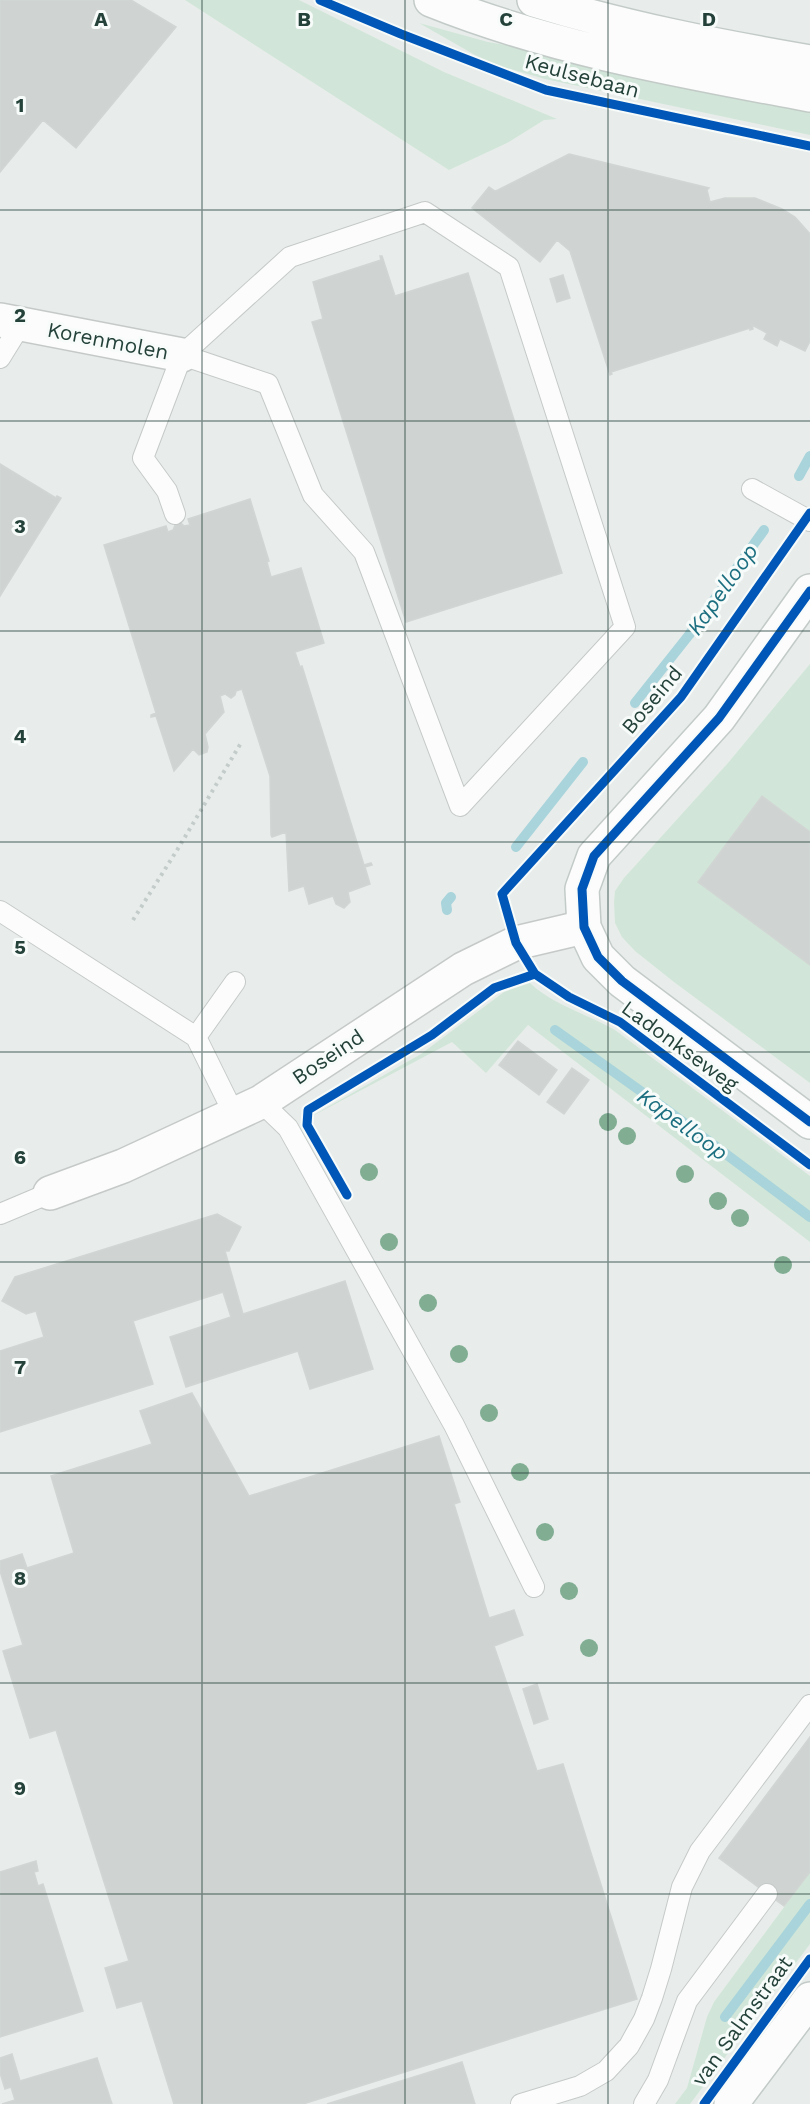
<svg xmlns="http://www.w3.org/2000/svg" width="810" height="2104" font-family="'Work Sans',sans-serif">
	<style>
		.green { fill: #d1e6d8 }
		.lines { fill: none; stroke-linecap: round; stroke-linejoin: round }
		.stream { stroke: #a9d4db; stroke-width: 10 }
		.building { fill: #cfd4d2; stroke: #d1d6d4; stroke-width: 1.5 }
		.lane-casing { stroke: #c5cac8; stroke-width: 22 }
		.street-casing { stroke: #c5cac8; stroke-width: 36 }
		.secondary-casing { stroke: #c3cbc8; stroke-width: 36 }
		.path { stroke: #c3ccca; stroke-width: 4; stroke-dasharray: 3 4.5; stroke-linecap: butt }
		.lane { stroke: #fcfcfc; stroke-width: 20 }
		.street { stroke: #fcfcfc; stroke-width: 33 }
		.secondary { stroke: #fcfcfc; stroke-width: 33 }
		.cycleway-casing { stroke: #f7fbf9; stroke-width: 13 }
		.cycleway { stroke: #0057b8; stroke-width: 9 }
		.tree { fill: #81ae93 }
		.grid { fill: none; stroke: #24423a; stroke-width: 1.5; stroke-opacity: 0.55 }
		.labels { text-anchor: middle; stroke-width: 6; stroke-linejoin: round; paint-order: stroke }
		.street-label { font-size: 21px; fill: #24423a; stroke: #f7fbf9 }
		.water-label { font-size: 22px; font-style: italic; fill: #1c6f80; stroke: #f7fbf9 }
		.grid-label { font-size: 20px; text-anchor: middle; font-weight: bold; fill: #24423a; stroke: #f7fbf9; stroke-width: 6; stroke-linejoin: round; paint-order: stroke }
	</style>
	<rect width="100%" height="100%" fill="#e8edeb"/>
	<path class="green" d="M185,0H299L444,72L557,119L544,120L507,143L449,170Z
		M419,23L488,42L542,51L810,108V135L545,79L500,66L475,55Z
		M810,664V1083L674,982L635,951L622,937L615,923L614,902L615,891L624,878L728,763Z
		M530,983C553,1005 587,1014 615,1030L810,1176V1242L528,1025L486,1073L452,1042L305,1120L421,1054L504,992Z
		M810,1872V1944L690,2104H675L687,2088L707,2017L714,2002Z"/>
	<g class="lines">
		<path class="stream" d="M799,476L810,456
			M635,703L689,635L764,530
			M516,847L583,762
			M447,910L446,903L451,897
			M555,1030L663,1107L810,1217
			M725,2017L810,1904"/>
	</g>
	<path class="building" d="M0,0H131L176,27L76,148L43,120L0,172Z
		M569,154L709,188L707,190L710,202L725,198H755L782,209L795,217L810,234V341L805,351L780,339L777,346L764,339L767,333L752,325L753,329L750,330V328L611,372L612,374L610,375L570,251L557,240L540,262L472,208L489,187L495,191L498,190Z
		M380,256H382L395,296L468,273L562,573L406,622L312,322L323,319L313,282L381,260Z
		M563,275L570,298L557,302L550,279Z
		M0,464L56,498L57,496L61,498L0,596Z
		M250,499L269,561L267,562L271,577L301,568L324,643L295,652L300,667L302,666L364,865L371,863L372,865L365,867L370,884L348,892L350,902L344,908L336,904L333,896L309,904L304,886L289,891L286,832L272,837L271,835L270,776L242,689L236,691L235,695L231,698L225,694L220,696L224,712L205,734L208,747L207,752L199,755L193,749L174,771L156,716L151,717V715L156,713L104,545L166,526L168,532L173,530L176,523H181L184,526L190,525L188,519Z
		M762,796L810,832V965L698,882Z
		M518,1041L557,1070L539,1095L499,1065Z
		M572,1068L589,1080L564,1114L547,1102Z
		M217,1214L241,1227L229,1251H225L243,1314L345,1281L373,1369L310,1389L298,1351L186,1387L170,1337L231,1317L223,1292L133,1321L153,1384L0,1432V1351L44,1337L36,1311L26,1314L2,1301L15,1277Z
		M192,1393L249,1496L439,1436L460,1502L454,1504L489,1618L514,1610L523,1635L494,1646L537,1771L563,1764L637,1999L303,2104H174L142,2001L117,2008L105,1968L129,1961L56,1730L30,1738L3,1651L23,1645L0,1571V1561L22,1554L27,1568L74,1553L51,1476L152,1444L140,1411Z
		M537,1684L548,1719L534,1724L523,1689Z
		M810,1737V1872L784,1906L719,1858Z
		M36,1861L38,1871L34,1872L38,1886L43,1884L83,2011L0,2037V1872Z
		M12,2054L20,2081L97,2058L112,2104H2L15,2100L11,2087L5,2089L0,2073V2058Z
		M462,2062L475,2104H327Z"/>
	<g class="lines">
		<defs>
			<path id="lane" d="M0,358L21,324
				M752,489L810,521
				M175,514L167,491L143,458L182,355L290,257L425,212L509,267L625,627L460,806L364,552L313,495L268,384L182,355
				M0,911L196,1037L234,1114
				M196,1037L235,982
				M261,1102L288,1128L454,1425L534,1587
				M0,1214L50,1193
				M521,2104L580,2086L606,2071L629,2046L644,2019L652,1998L661,1969L682,1887L700,1851L810,1705
				M644,2104L658,2080L687,2001L767,1894"/>
			<path id="street" d="M0,320L182,355
				M50,1193L123,1166L261,1102L463,969L516,943L584,927"/>
			<path id="secondary" d="M431,0C553,49 682,71 810,95
				M534,0C624,28 717,46 810,62
				M810,591L719,718L594,856L582,889L584,927L598,957L622,981L810,1122
				M731,2104L810,1999"/>
		</defs>
		<use href="#lane" class="lane-casing"/>
		<use href="#street" class="street-casing"/>
		<use href="#secondary" class="secondary-casing"/>
		<path class="path" d="M133,920L179,847L241,743"/>
		<use href="#lane" class="lane"/>
		<use href="#street" class="street"/>
		<use href="#secondary" class="secondary"/>
		<defs>
			<path id="cycleway" d="M320,0L401,34L546,90L810,146
				M810,513L681,697L502,894L516,943L535,974L569,997L620,1022L810,1165
				M810,591L719,718L594,856L582,889L584,927L598,957L622,981L810,1122
				M347,1195L307,1125L308,1110L432,1035L494,988L535,974
				M704,2104L810,1959"/>
		</defs>
		<use href="#cycleway" class="cycleway-casing"/>
		<use href="#cycleway" class="cycleway"/>
	</g>
	<g class="tree">
		<circle cx="608" cy="1122" r="9"/>
		<circle cx="627" cy="1136" r="9"/>
		<circle cx="369" cy="1172" r="9"/>
		<circle cx="685" cy="1174" r="9"/>
		<circle cx="718" cy="1201" r="9"/>
		<circle cx="740" cy="1218" r="9"/>
		<circle cx="389" cy="1242" r="9"/>
		<circle cx="783" cy="1265" r="9"/>
		<circle cx="428" cy="1303" r="9"/>
		<circle cx="459" cy="1354" r="9"/>
		<circle cx="489" cy="1413" r="9"/>
		<circle cx="520" cy="1472" r="9"/>
		<circle cx="545" cy="1532" r="9"/>
		<circle cx="569" cy="1591" r="9"/>
		<circle cx="589" cy="1648" r="9"/>
	</g>
	<path class="grid" d="M202,0V2104M405,0V2104M608,0V2104M0,210H810M0,421H810M0,631H810M0,842H810M0,1052H810M0,1262H810M0,1473H810M0,1683H810M0,1894H810"/>
	<g class="labels">
		<g class="street-label">
			<text transform="translate(582 76) rotate(15)" y="7">Keulsebaan</text>
			<text transform="translate(108 341) rotate(11)" y="7">Korenmolen</text>
			<text transform="translate(652 700) rotate(-50)" y="7">Boseind</text>
			<text transform="translate(680 1046) rotate(36)" y="7">Ladonkseweg</text>
			<text transform="translate(328 1057) rotate(-34)" y="7">Boseind</text>
			<text transform="translate(742 2021) rotate(-54)" y="7">van Salmstraat</text>
		</g>
		<g class="water-label">
			<text transform="translate(722 589) rotate(-55)" y="8">Kapelloop</text>
			<text transform="translate(683 1124) rotate(36)" y="8">Kapelloop</text>
		</g>
	</g>
	<g class="grid-label">
		<text x="101" y="26">A</text>
		<text x="304" y="26">B</text>
		<text x="506" y="26">C</text>
		<text x="709" y="26">D</text>
		<text x="20" y="112">1</text>
		<text x="20" y="322">2</text>
		<text x="20" y="533">3</text>
		<text x="20" y="743">4</text>
		<text x="20" y="954">5</text>
		<text x="20" y="1164">6</text>
		<text x="20" y="1374">7</text>
		<text x="20" y="1585">8</text>
		<text x="20" y="1795">9</text>
	</g>
</svg>
